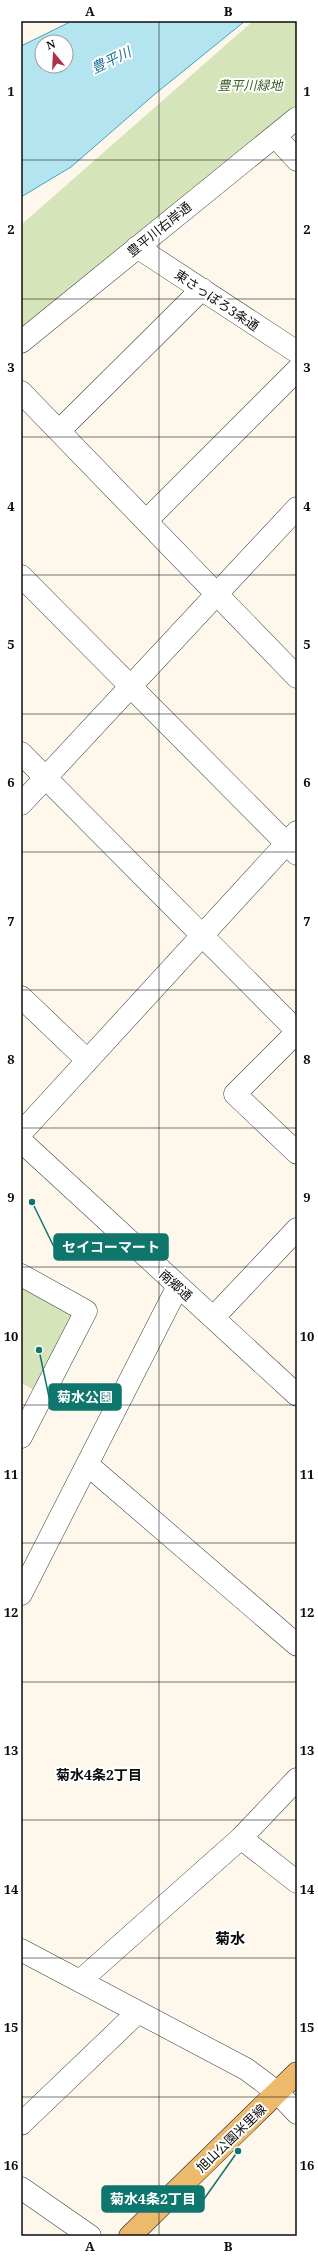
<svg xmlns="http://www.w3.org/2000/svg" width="318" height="2257" font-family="'Noto Serif','Noto Sans JP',serif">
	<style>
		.green { fill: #d6e5b9 }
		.water { fill: #b5e4f1; stroke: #42a3c1; fill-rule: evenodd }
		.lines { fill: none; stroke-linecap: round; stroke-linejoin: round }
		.minor-casing { stroke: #3f3f3f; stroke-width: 23 }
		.major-casing { stroke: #1d1d1d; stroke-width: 23 }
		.minor { stroke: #fff; stroke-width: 22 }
		.major { stroke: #edba6c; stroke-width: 22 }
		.grid { fill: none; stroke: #0c0c0c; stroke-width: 1; stroke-opacity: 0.55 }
		.labels { text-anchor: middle; stroke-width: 4; stroke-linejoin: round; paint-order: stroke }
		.park-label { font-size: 13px; font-style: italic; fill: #385e22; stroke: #fff }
		.street-label { font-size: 13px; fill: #0c0c0c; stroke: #fff }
		.water-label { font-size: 14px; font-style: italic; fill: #207293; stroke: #fff }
		.neighbourhood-label { font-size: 14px; font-weight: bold; fill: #0c0c0c; stroke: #fff }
		.quarter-label { font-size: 15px; font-weight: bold; fill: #0c0c0c; stroke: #fff }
		.leader { fill: none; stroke: #0f766e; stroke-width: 1.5 }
		.callout-dot { fill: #0f766e; stroke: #fff; stroke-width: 1.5 }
		.callout { fill: #0f766e; stroke: #0f766e; stroke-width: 1.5 }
		.callout-label { font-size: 14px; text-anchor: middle; font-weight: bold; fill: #fff }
		.neatline { fill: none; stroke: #0c0c0c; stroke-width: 1.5 }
		.grid-label { font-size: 13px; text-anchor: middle; font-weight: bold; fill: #0c0c0c }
	</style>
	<rect width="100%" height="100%" fill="#fdf7ec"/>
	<path class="green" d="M253,21H297V108L21,330V225Z
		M21,1288L75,1316L36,1391L21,1383Z"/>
	<path class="water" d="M72,21H245L155,94L71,167L21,197V46ZM42,42H66V66H42Z"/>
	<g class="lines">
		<defs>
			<path id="minor" d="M275,136L297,160
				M137,247L297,352
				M21,342L297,118
				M21,392L297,677
				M59,431L202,289
				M146,521L297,370
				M21,576L297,854
				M21,753L297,1031
				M21,804L297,508
				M21,997L87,1060
				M297,1032L235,1094L297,1153
				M21,1133L297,832
				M21,1141L297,1395
				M21,1275L86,1311L21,1437
				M213,1318L297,1229
				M88,1465L297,1645
				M21,1594L178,1286
				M241,1838L297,1882
				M21,1950L246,2069L277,2092L297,2113
				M80,1981L241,1838L297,1779
				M21,2124L138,2012
				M21,2188L90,2236"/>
			<path id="major" d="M130,2236L297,2073"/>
		</defs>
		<use href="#minor" class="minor-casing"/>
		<use href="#major" class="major-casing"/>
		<use href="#minor" class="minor"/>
		<use href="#major" class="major"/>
	</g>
	<path class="grid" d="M159,21V2236M21,160H297M21,299H297M21,437H297M21,575H297M21,714H297M21,852H297M21,990H297M21,1128H297M21,1267H297M21,1405H297M21,1543H297M21,1682H297M21,1820H297M21,1958H297M21,2097H297"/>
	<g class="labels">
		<g class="park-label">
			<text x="250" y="90">豊平川緑地</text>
		</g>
		<g class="street-label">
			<text transform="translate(159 229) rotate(-39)" y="5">豊平川右岸通</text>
			<text transform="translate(217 300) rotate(34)" y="5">東さっぽろ3条通</text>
			<text transform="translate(176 1285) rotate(42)" y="5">南郷通</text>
			<text transform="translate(231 2138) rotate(-44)" y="5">旭山公園米里線</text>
		</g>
		<g class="water-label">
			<text transform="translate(111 60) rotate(-26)" y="5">豊平川</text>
		</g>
		<g class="neighbourhood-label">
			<text x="99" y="1780">菊水4条2丁目</text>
		</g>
		<g class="quarter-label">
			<text x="230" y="1944">菊水</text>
		</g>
	</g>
	<path class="leader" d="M32 1202L54 1247M39 1350L49 1397M238 2151L204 2199"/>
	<g class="callout-dot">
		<circle cx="32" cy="1202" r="4"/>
		<circle cx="39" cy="1350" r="4"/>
		<circle cx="238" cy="2151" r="4"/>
	</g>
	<g class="callout">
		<rect x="54" y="1234" width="114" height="26" rx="4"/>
		<rect x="49" y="1384" width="72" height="26" rx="4"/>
		<rect x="102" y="2186" width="102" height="26" rx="4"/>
	</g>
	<g class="callout-label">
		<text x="111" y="1252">セイコーマート</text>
		<text x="85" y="1402">菊水公園</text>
		<text x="153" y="2204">菊水4条2丁目</text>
	</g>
	<rect width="318" height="2257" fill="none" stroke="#ffffff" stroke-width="44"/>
	<g transform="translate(54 54) rotate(342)"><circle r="19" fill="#ffffff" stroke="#9e9e9e"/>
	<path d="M0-3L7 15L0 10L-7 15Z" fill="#b0304a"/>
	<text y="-6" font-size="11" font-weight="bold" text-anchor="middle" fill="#0c0c0c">N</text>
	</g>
	<rect x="22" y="22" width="274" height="2213" class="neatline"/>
	<g class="grid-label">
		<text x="90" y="16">A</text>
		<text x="228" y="16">B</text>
		<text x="11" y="96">1</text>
		<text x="307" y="96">1</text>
		<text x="11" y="234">2</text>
		<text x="307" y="234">2</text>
		<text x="11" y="372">3</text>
		<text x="307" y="372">3</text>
		<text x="11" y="511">4</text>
		<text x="307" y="511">4</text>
		<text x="11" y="649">5</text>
		<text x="307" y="649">5</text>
		<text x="11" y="787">6</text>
		<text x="307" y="787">6</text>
		<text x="11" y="926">7</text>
		<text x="307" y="926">7</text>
		<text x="11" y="1064">8</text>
		<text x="307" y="1064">8</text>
		<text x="11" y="1202">9</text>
		<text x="307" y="1202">9</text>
		<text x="11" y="1341">10</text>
		<text x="307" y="1341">10</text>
		<text x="11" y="1479">11</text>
		<text x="307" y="1479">11</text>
		<text x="11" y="1617">12</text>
		<text x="307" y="1617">12</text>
		<text x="11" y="1755">13</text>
		<text x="307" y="1755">13</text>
		<text x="11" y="1894">14</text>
		<text x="307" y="1894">14</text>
		<text x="11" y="2032">15</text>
		<text x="307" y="2032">15</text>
		<text x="11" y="2170">16</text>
		<text x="307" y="2170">16</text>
		<text x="90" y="2251">A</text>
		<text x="228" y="2251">B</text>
	</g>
</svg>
